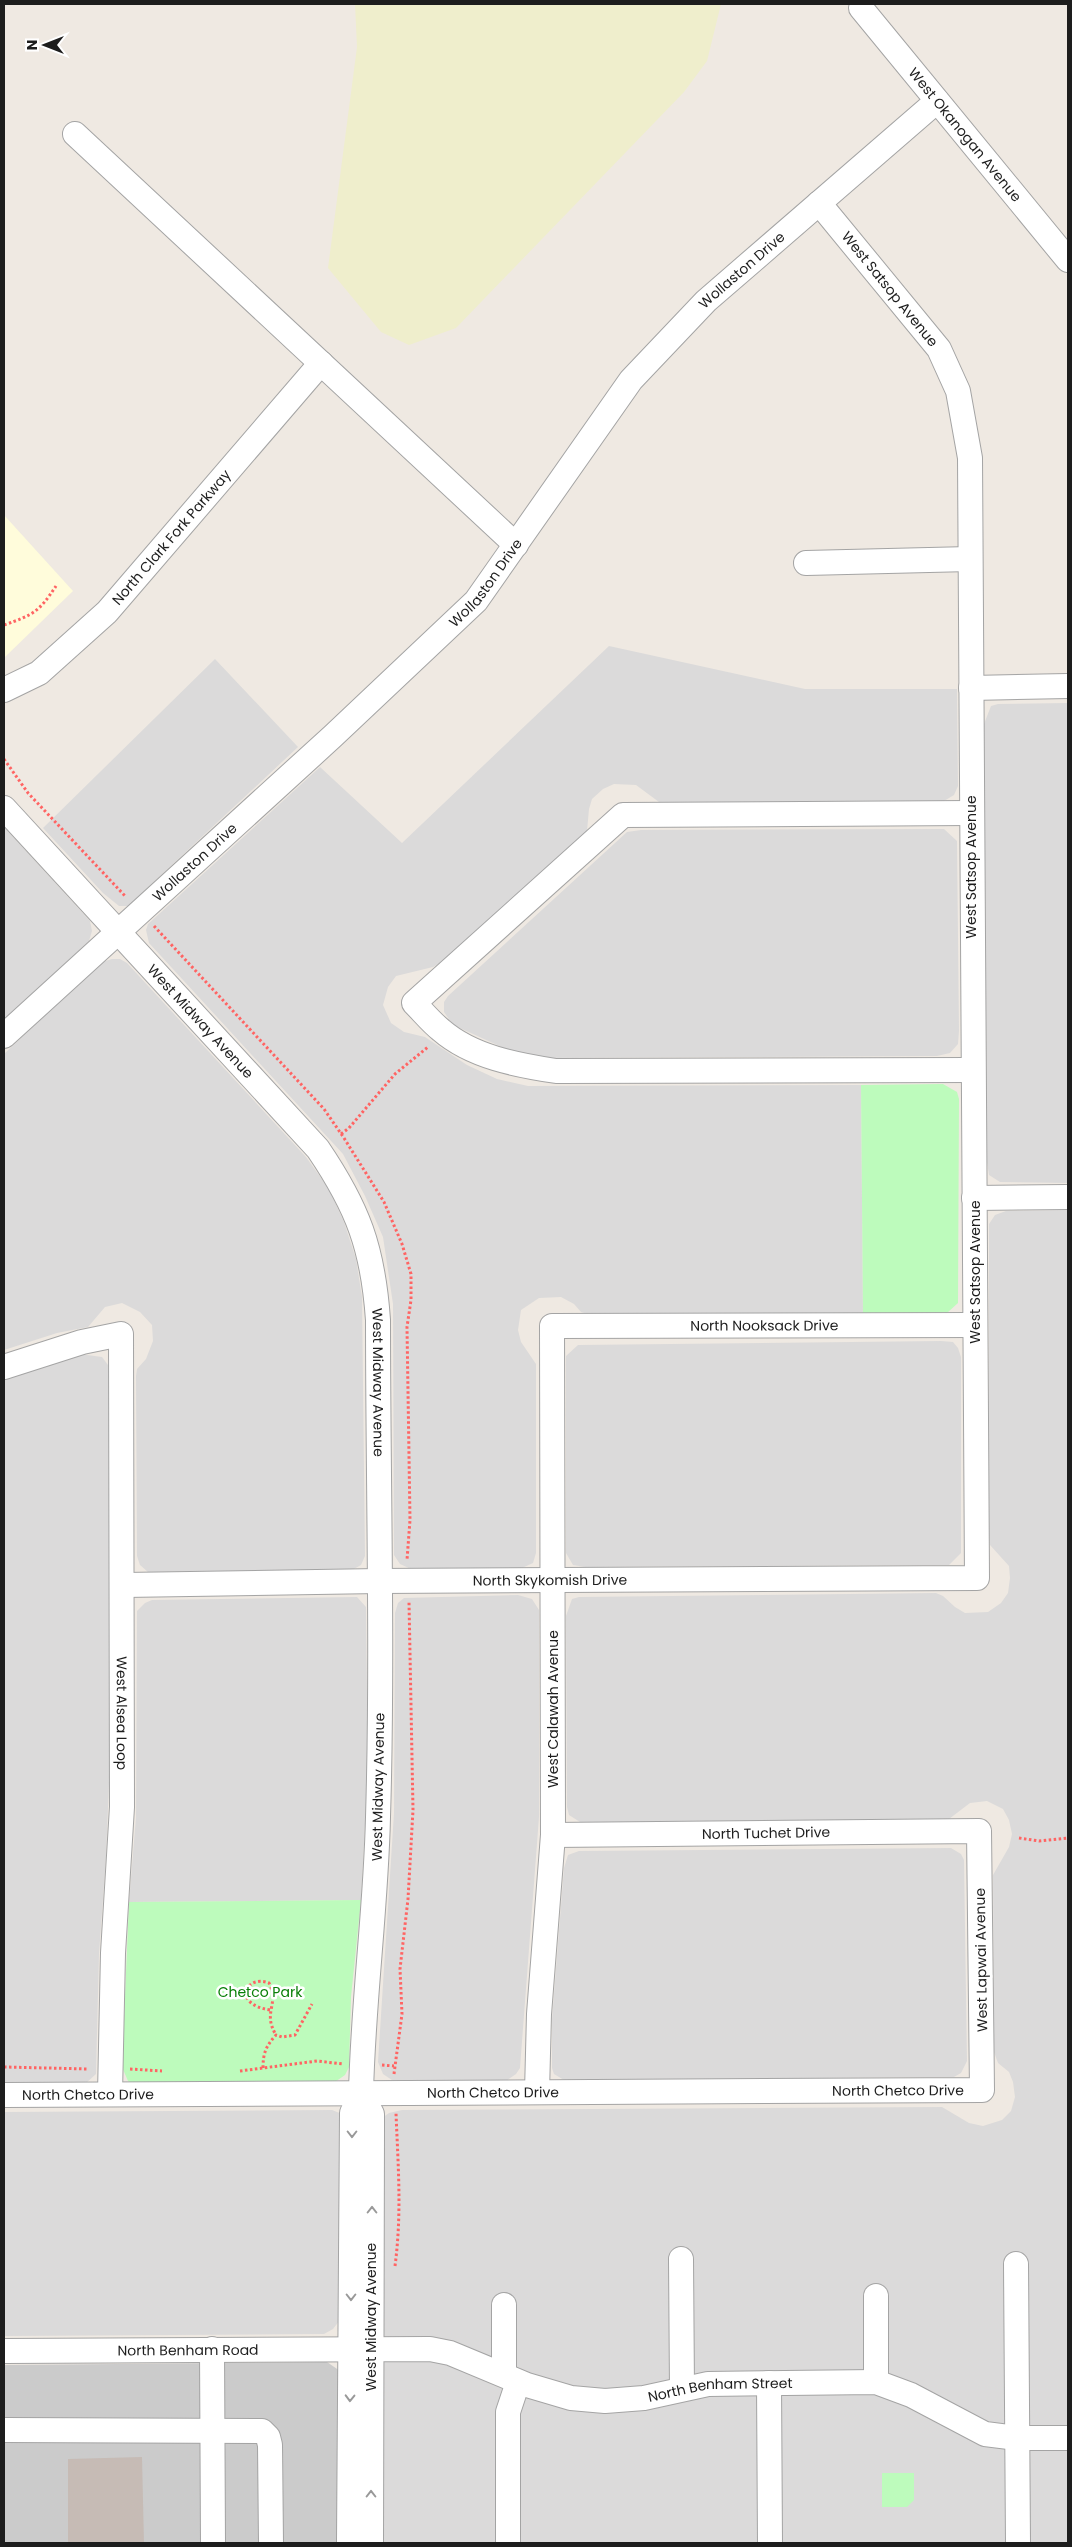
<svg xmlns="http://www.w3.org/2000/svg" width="1072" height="2547" font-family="Poppins,sans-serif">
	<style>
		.residential { fill: #dbdada }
		.education { fill: #fffcdb }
		.religious { fill: #cbcbcb }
		.farmland { fill: #efeecc }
		.park { fill: #bdfbbc }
		.building { fill: #c6bbb5 }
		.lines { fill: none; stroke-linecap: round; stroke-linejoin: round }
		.minor-casing { stroke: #a4a4a4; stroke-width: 26 }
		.path { stroke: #ff6463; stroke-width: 3; stroke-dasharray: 2.5 2.5; stroke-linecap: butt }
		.minor { stroke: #fff; stroke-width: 24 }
		.oneway { stroke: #999 }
		.labels { text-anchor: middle; stroke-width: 5; stroke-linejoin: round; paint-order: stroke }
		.street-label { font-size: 14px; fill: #1d1d1d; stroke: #fff }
		.park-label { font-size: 14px; fill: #087f07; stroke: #fff }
	</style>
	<rect width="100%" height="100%" fill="#efe9e2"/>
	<path class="residential" d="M609,646L805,689H957L958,786L954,795L944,801L670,803L659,802L636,785L614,784L603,789L592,799L589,809L587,831L445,960L433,967L396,976L388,987L383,1005L391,1023L404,1032L425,1037L467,1065L497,1079L528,1086L861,1085L863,1314L591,1315L581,1312L574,1304L561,1297L539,1298L521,1310L518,1330L521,1342L536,1364V1553L533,1563L522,1568L413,1570L400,1564L394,1555L393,1304L383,1237L365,1196L343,1154L149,943L146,930L148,924L320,767L402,843Z
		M215,659L298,747L128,906H119L103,893L43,828Z
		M1068,703V1183L1000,1182L989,1175L987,1162L984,724L991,706L998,704Z
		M4,827L90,921L92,931L89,941L4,1020Z
		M944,829L957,841L959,1031L958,1044L950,1053L937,1056L544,1058L513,1052L453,1025L444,1012V1002L448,996L627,832L641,830Z
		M112,959H120L127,963L306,1157L329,1189L344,1222L356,1259L362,1297L365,1556L361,1565L352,1570L148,1572L140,1565L137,1556L136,1376L137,1369L146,1359L153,1341L152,1325L140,1312L122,1303L105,1307L88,1327L57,1333L4,1350V1054L102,962Z
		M1068,1210V2543H380L382,2118L389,2113L402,2110L942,2107L969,2123L983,2126L1002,2120L1011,2111L1015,2097L1013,2082L1009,2072L998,2063L994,2052L993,1875L1009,1847L1012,1834L1009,1820L1003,1809L987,1801L970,1803L949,1819L939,1822H580L569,1815L567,1807L566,1616L572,1599L579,1597L936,1593L943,1596L955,1607L965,1613L988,1612L1001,1603L1008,1593L1010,1578L1009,1566L990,1545L989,1535V1224L995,1215L1006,1211Z
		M941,1341L953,1342L958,1348L961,1357V1553L949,1565L585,1567L573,1565L566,1553V1356L578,1345Z
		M80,1354L102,1357L108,1365L109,1376L110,1760L106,1857L99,1954L96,2074L85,2084L4,2085V1380Z
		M518,1595L532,1599L539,1610V1817L520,2068L516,2074L506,2081L392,2080L383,2074L378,2062L394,1813L395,1613L398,1603L404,1598Z
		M357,1597L366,1607L368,1768L361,1900L129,1902L136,1817L137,1611L145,1603L152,1600Z
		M951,1848L961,1854L964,1860L967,2061L961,2073L954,2077L564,2080L554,2074L552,2068V2019L564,1868L568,1855L579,1851Z
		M332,2110L342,2114L343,2316L333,2329L324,2334L4,2336V2112Z"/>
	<path class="education" d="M4,515L73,591L4,658Z"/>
	<path class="religious" d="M327,2362L340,2371L342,2543H4V2365Z"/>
	<path class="farmland" d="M355,4H721L707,61L684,92L456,328L409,345L381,332L328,268L357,47Z"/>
	<path class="park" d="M943,1084L957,1092L959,1099L958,1303L947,1313L863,1314L861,1085Z
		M361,1900L351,1997L349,2067L345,2075L335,2082L133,2084L128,2081L122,2067L129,1902Z
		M882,2473H914V2500L907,2507H882Z"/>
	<path class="building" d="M142,2457L144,2543H68V2459Z"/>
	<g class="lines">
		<defs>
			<g id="minor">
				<path id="s1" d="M861,8L1068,260"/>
				<path d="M75,134L516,545"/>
				<path d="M806,563L970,559"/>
				<path d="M971,688L1068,686"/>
				<path id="s2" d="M4,690L39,673L107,612L321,363"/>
				<path id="s3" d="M4,808L318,1149C358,1208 373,1248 378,1320C378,1485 383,1652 378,1817C376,1909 363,2001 361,2093"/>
				<path d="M971,813L623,815L414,1003C423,1012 431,1022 441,1030C472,1057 517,1065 556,1071L973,1070"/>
				<path id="s4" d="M4,1036L333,736L476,601L631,380L706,301L937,101"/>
				<path d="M974,1198L1068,1197"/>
				<path id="s5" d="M4,1367L82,1342L121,1334L122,1807L113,1953L110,2094"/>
				<path id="s6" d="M124,1585L379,1581L977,1578L970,458L958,391L939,349L819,203"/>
				<path id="s7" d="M537,2092L539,2014L553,1835L552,1326L975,1325"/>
				<path id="s8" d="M4,2095L982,2090L979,1831L553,1835"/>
				<path d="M681,2259L682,2389"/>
				<path d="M1016,2264L1018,2543"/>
				<path d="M876,2296V2382"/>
				<path d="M504,2305V2374"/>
				<path d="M212,2349L213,2543"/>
				<path id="s9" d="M4,2351L430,2349L450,2353L527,2385L571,2398L605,2401L644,2398L708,2384L876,2382L911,2395L985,2434L1017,2438H1068"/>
				<path d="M769,2383L770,2543"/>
				<path d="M4,2430L262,2431L268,2437L270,2445L271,2543"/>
				<path d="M349,2543L352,2113L361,2093L372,2114V2127L371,2543"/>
				<path d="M508,2543V2412L518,2382"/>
			</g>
		</defs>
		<use href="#minor" class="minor-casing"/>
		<path class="path" d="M4,625C33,615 39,612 56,586
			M4,759L28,793L126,897
			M154,926L324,1109L344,1138L384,1202L402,1244L411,1274V1300L407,1327L410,1520L407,1560
			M341,1134L349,1128L395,1074L428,1047
			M1019,1838L1039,1841L1068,1838
			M270,2010C231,2004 246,1974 269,1983C280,2004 262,2012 276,2035
			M382,2065L394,2066
			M4,2067L89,2069
			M263,2068C263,2053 266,2046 276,2035L282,2037L295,2035L312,2004
			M130,2069L162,2071
			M240,2071L317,2061L343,2064
			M394,2074L402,2014L400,1969L408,1899L413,1810L409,1602
			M395,2266C402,2213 398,2165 396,2113"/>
		<use href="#minor" class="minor"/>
	</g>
	<defs><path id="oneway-chevron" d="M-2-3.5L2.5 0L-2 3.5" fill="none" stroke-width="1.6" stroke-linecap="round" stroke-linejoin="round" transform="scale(1.25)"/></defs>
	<g class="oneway">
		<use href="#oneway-chevron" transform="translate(352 2134) rotate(90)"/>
		<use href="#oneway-chevron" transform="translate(372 2210) rotate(-90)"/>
		<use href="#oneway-chevron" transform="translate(351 2297) rotate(90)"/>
		<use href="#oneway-chevron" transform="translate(350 2398) rotate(91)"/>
		<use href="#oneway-chevron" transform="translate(371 2494) rotate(-90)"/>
	</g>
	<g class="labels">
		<g class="street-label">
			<text dy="5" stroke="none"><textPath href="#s1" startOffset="164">West Okanogan Avenue</textPath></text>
			<text dy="5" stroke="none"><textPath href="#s4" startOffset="1068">Wollaston Drive</textPath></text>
			<text transform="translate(890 289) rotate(51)" y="5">West Satsop Avenue</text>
			<text dy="5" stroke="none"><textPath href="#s2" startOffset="229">North Clark Fork Parkway</textPath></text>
			<text dy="5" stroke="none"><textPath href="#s4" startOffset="662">Wollaston Drive</textPath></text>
			<text dy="5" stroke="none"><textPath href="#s4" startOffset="258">Wollaston Drive</textPath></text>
			<text transform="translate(971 867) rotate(-90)" y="5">West Satsop Avenue</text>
			<text dy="5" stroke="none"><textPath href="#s3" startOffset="290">West Midway Avenue</textPath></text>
			<text transform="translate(975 1272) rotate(-90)" y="5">West Satsop Avenue</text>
			<text dy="5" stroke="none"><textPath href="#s7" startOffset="979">North Nooksack Drive</textPath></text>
			<text dy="5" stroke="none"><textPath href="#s3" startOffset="710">West Midway Avenue</textPath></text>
			<text dy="5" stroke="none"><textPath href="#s6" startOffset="426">North Skykomish Drive</textPath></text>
			<text transform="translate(553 1709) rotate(-90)" y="5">West Calawah Avenue</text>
			<text dy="5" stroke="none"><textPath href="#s5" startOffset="501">West Alsea Loop</textPath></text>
			<text transform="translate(378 1787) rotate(-89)" y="5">West Midway Avenue</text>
			<text transform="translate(766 1833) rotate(-1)" y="5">North Tuchet Drive</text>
			<text transform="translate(981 1960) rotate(-91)" y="5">West Lapwai Avenue</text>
			<text dy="5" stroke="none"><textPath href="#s8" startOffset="894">North Chetco Drive</textPath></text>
			<text dy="5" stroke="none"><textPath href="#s8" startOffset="489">North Chetco Drive</textPath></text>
			<text dy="5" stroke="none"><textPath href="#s8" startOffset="84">North Chetco Drive</textPath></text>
			<text transform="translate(371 2317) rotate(-90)" y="5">West Midway Avenue</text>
			<text dy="5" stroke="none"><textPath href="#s9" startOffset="184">North Benham Road</textPath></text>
			<text dy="5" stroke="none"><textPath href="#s9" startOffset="726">North Benham Street</textPath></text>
		</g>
		<g class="park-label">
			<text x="260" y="1997">Chetco Park</text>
		</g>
	</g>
	<rect width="1072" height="2547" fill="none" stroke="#1d1d1d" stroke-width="10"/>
	<g transform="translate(45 45) rotate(270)" stroke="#ffffff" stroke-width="4" paint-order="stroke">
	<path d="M0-4L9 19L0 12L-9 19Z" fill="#1d1d1d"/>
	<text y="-8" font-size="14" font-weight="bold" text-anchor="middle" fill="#1d1d1d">N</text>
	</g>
</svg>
